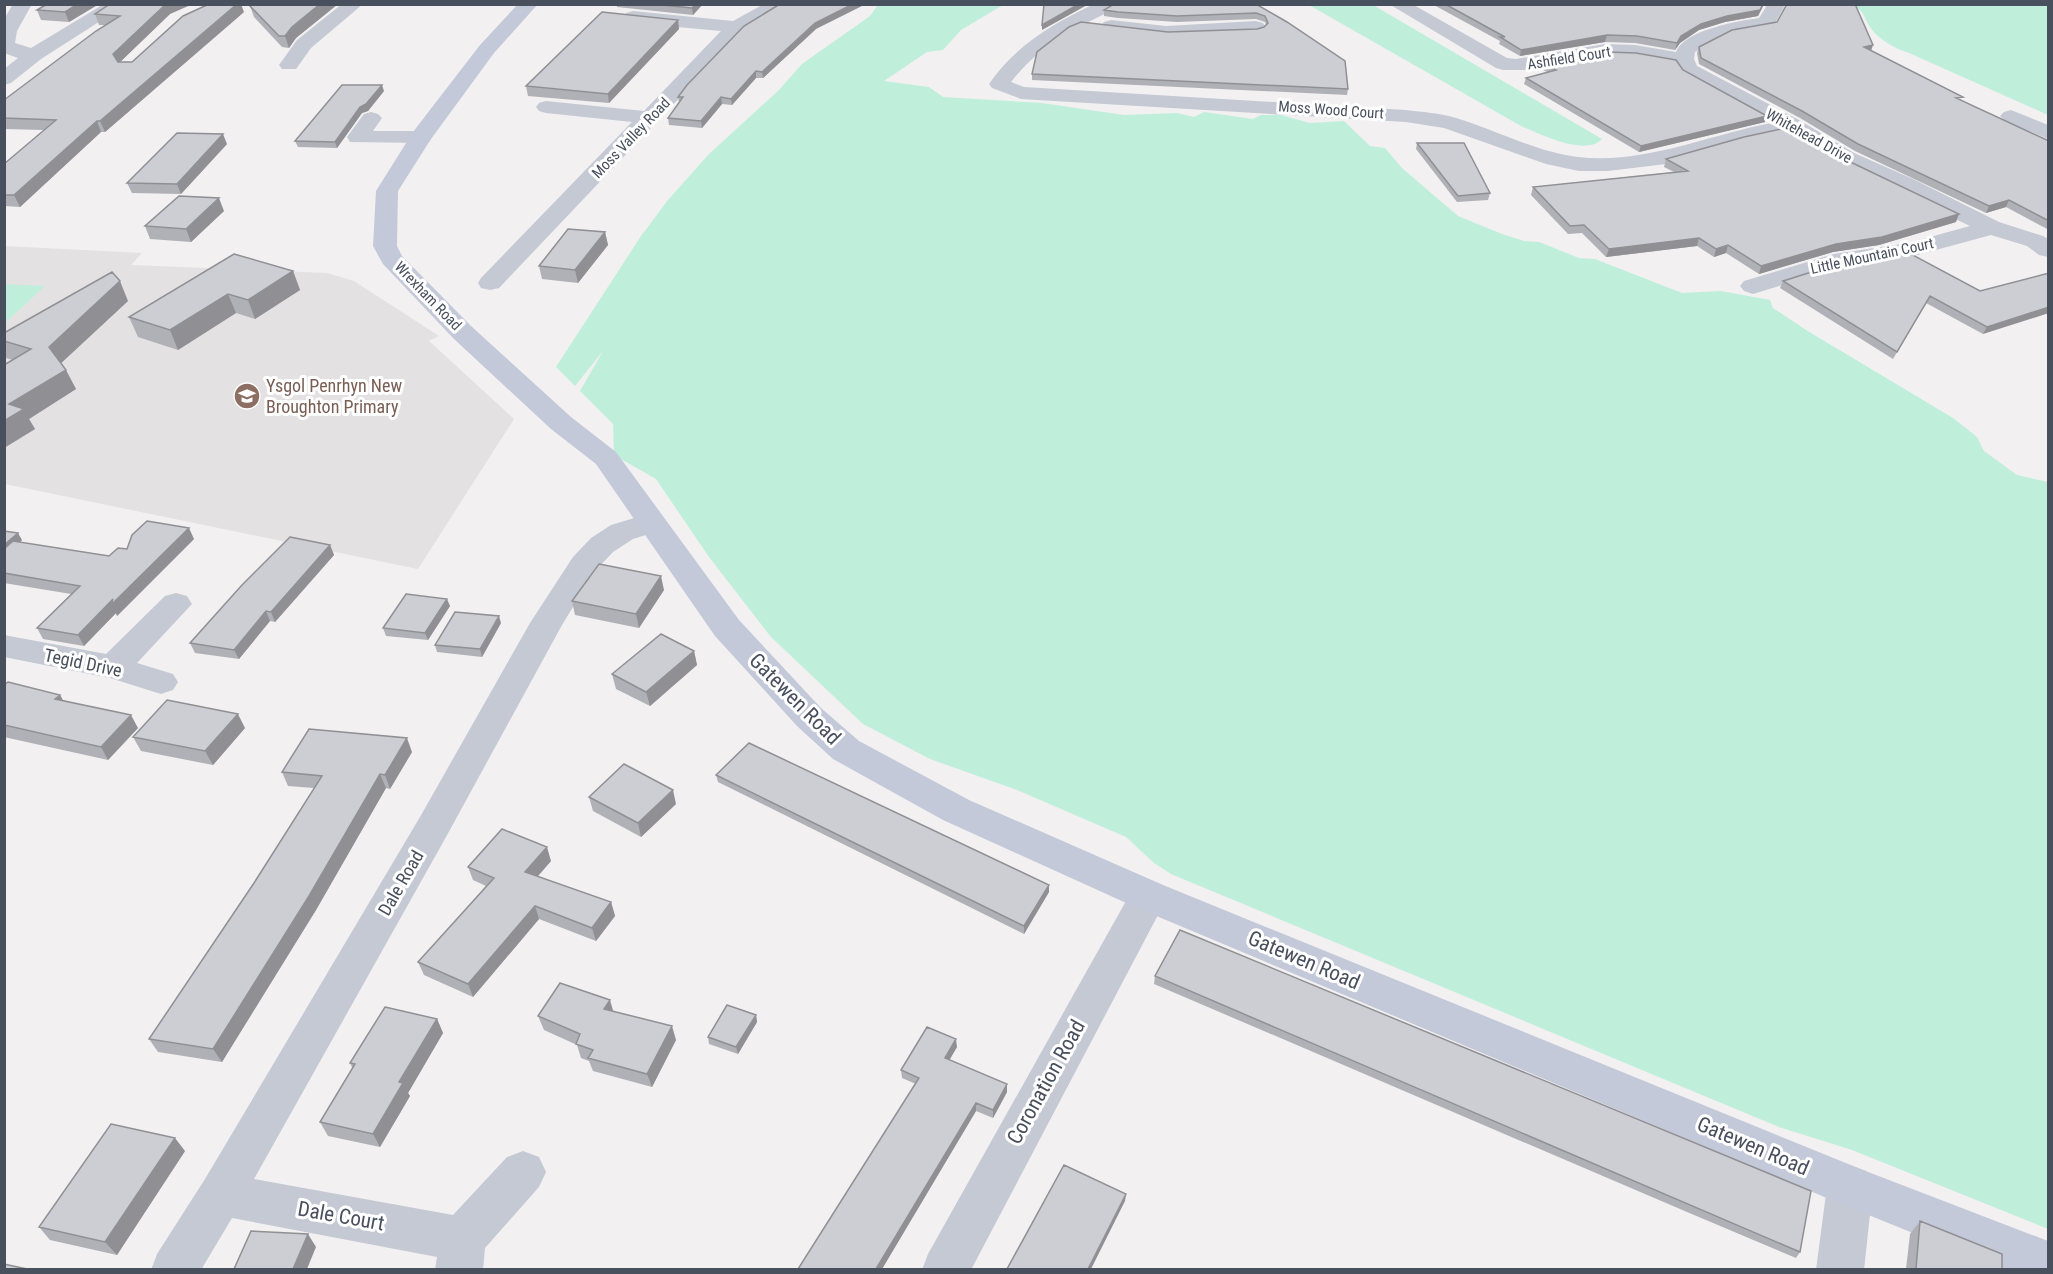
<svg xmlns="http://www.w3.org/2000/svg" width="2053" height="1274" font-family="'Roboto Condensed',sans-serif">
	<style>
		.education { fill: #e3e1e2 }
		.green { fill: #bfefdb }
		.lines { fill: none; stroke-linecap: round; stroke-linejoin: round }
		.minor { fill: #c4c9d4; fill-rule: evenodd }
		.secondary { fill: #c3c9d8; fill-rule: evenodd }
		.wall { fill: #b0b1b6 }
		.shaded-wall { fill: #909094 }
		.building { fill: #cdced4; stroke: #909094; stroke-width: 1.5 }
		.labels { text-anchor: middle; stroke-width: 6; stroke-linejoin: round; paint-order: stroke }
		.far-street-label { font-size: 15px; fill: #484f5d; stroke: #fff }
		.education-label { font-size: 18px; fill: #785e54; stroke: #fff; text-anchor: start }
		.street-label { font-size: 18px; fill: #484f5d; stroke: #fff }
		.near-street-label { font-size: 21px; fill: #484f5d; stroke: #fff }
	</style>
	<rect width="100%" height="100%" fill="#f2f0f0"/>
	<path class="education" d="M4,246L142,253L131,265L327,273L354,281L439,336L429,341L514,419L418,569L5,484Z"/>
	<path class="green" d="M878,5H1003L961,30L943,50L927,52L884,81L929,87L943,97L1042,103L1124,115L1177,113L1194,117L1204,112L1253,119L1261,115H1281L1310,123L1344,121L1370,146L1385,148L1402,168L1458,216L1502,234L1524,241L1539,242L1579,258L1595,259L1682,293L1721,291L1770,300L1773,308L1806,330L1953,418L1977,437L1984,451L2017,475L2048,482V1229L1852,1150L1779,1127L1171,874L1154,863L1126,837L1017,790L930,759L863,724L771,637L709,557L656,479L614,455L613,424L580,391L603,351L575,386L556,367L641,236L668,200L709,154L778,91L802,64L870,16Z
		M1309,5H1373L1602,139C1586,157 1539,134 1521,126Z
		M1853,5H2048V115L1909,53C1894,48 1879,40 1870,27C1863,16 1865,12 1853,5Z
		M4,284H5L45,286L5,323Z"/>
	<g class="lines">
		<path class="minor" d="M13,4H32L17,31L15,43L31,48L104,4H127L41,59L11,83L4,85V69L18,58L4,53V19Z
			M342,4H363L311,48L296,69H282L279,65L297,40Z
			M764,4H788L743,31L499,288L490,290L481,288L478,283L481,278L632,122L546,113L539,111L536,107L539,103L546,101L644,111L721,31L633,23L626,21L624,17L626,13L633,11L733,21Z
			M1094,4H1119L1117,8C1075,28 1040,45 1011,82L1024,87L1406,110C1422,112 1440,113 1456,118C1496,130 1536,152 1578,157C1641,165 1709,135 1771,123L1682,74L1676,64L1635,57L1605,56L1529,70H1503L1496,68L1389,4H1412L1507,58L1516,59L1605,44L1635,45L1676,52C1684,30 1738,21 1759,18L1766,7L1764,4H1783L1784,7L1773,27L1729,34L1695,52L1694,59L1697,66L1799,120L1854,153L1913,179L1999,222L2043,236L2048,239V257L2039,255L2027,246L1991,235L1910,257L1837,268L1753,294L1744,291L1740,286L1744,281L1834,254L1908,243L1970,226L1838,163L1788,132L1741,142L1666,164L1608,171H1579L1546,164L1444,128L1406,122L1021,99L992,88L989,84C1015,46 1052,24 1094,4Z
			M1111,20L1166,26L1256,21L1263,23L1266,27L1263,31L1256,33C1206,36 1154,42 1104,30L1101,26L1104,22Z
			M2011,110L2048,125V139L2004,120L2000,116L2004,112Z
			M371,112L378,114L382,118L373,131H421L429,132L432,137L429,142L421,143L350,142L347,137L364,114Z
			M651,513L662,516L666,523L662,530L633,539L613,552L595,571L562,625L446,837L254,1179L453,1215L507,1157L523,1151L539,1157L546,1172L539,1187L485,1248L483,1270H435L437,1257L232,1218L201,1270H151L157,1254L205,1179L420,817L530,623L573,557L591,538L611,525Z
			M176,593L187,596L192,604L137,663L173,674L178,682L173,690L161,694L110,678L4,657V635L106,654L165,596Z
			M1149,880L1163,885L1168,896L971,1270H922L928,1254L1135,885Z
			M1850,1165L1866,1171L1873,1186L1864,1270H1816L1827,1186L1834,1171Z"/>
		<path class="secondary" d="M518,4H538L494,53L431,139L398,191L397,246L402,256L471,326L571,417L616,452L739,620L821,708L859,741L969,800L1163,885L1863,1170L2048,1241V1270H2004L1834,1201L1135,907L943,820L833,759L797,726L715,636L596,464L551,429L453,338L383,264L373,246L376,191L413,132L480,45Z"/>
	</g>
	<path class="wall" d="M99,4L69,22L41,20L37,10Z
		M251,4H338L296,38L289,48L282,47L254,17L250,6Z
		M617,4H703L693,15L617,7Z
		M1256,4L1348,89L1347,95L1032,80V74L1168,32L1257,29L1264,27L1266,25L1265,22L1256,19L1177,22L1118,18L1104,16V10Z
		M1432,4H1764L1758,16L1725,22L1699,30L1680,43L1675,50L1635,43L1605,42L1520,56L1499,44L1500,41Z
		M1785,4H1855L1871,50L1961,101L2049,141V230L2006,207L1986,213L1855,151L1800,118L1699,64L1697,53L1699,47L1777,22L1786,6Z
		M244,12L105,132H101L20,207L4,206V164L44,130L4,129V100L106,25H99L95,14H170L120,62H132Z
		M678,20L679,29L609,103L528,96L526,86Z
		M816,29L763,78H756L732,105L722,104L702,128L669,125L668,118L679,103L678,97Z
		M1544,64L1683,70L1765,122L1639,152L1524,84L1526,78L1547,72L1543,70Z
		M384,91L368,111L362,113L337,148L298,147L295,141Z
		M1417,143L1490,193L1488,200L1457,202L1416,149Z
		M227,144L181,194L132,193L127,183Z
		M1840,157L1956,222L1879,245L1833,252L1759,274L1726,253L1714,257L1697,246L1606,257L1582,233L1568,234L1531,195L1533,187L1674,172L1664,167L1666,159Z
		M224,211L191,242L150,239L145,226Z
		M605,232L608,245L578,283L542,279L539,266Z
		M293,271L300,290L255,319L236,313L178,350L138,337L129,317Z
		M2049,273L1983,334L1926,303L1893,359L1780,288L1783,281L1980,291Z
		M128,301L61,363L76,389L29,419L35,429L4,448L13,360L6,358L4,355V333Z
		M4,531L22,540L20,542L109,556L127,549L194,539L117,616L116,613L84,646L43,639L37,628L71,594L4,583Z
		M330,545L334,555L275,622L270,621L239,659L195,653L190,643Z
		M664,590L639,628L575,615L572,601Z
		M450,606L428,640L386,636L383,628Z
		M501,623L482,657L437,652L435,645Z
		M694,651L697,665L650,706L616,689L612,674Z
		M4,685L60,695L63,700L138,728L108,760L4,737Z
		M245,728L213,765L141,751L133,737Z
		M412,752L390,789L386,788L316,910L222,1062L158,1052L149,1039L254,883L314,788L288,786L282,772Z
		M716,775L1049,885V892L1024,934L718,782Z
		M589,797L676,804L641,837L593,811Z
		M551,861L538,876L611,902L615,916L596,941L539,919L473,997L424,975L418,962L486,886L473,880L468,867Z
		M1155,976L1800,1252L1796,1258L1687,1212L1154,984Z
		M614,1011L676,1040L652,1087L593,1071L589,1061L581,1058L577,1045L544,1030L538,1016Z
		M756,1015L757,1022L738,1054L709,1044L708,1037Z
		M437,1019L443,1033L408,1093L410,1096L380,1147L328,1136L320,1122L353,1069L350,1063Z
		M957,1047L949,1060L1007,1092L993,1118L976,1111L882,1269H798L916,1084L902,1078L901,1070Z
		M185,1151L117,1255L50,1240L39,1227Z
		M1920,1221L2002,1269H1906L1910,1234Z"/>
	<path class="shaded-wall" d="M78,4H99L69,22L65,12Z
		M166,4H193L170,14L117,65L113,54Z
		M237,4H241L244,12L105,132L100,121Z
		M320,4H338L296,38L289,48L285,36L292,27Z
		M696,4H703L693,15L692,8Z
		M853,4H866L816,29L763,78L762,72L815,23Z
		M1079,4H1089L1042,30V25Z
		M1764,4L1758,16L1725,22L1699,30L1680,43L1675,50L1677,43L1681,36L1701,24Z
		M678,20L679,29L609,103L608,94Z
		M1607,35L1605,42L1520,56L1521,50Z
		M1873,45L1871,51L1864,47Z
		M756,71V78L732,105L731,99Z
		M382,85L384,91L368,111L362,113L337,148L335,142L360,107Z
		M721,97L722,104L702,128L701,121Z
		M1767,116L1765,122L1639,152L1641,146Z
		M97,121L101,132L20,207L14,195Z
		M223,134L227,144L181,194L177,184Z
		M219,198L224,211L191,242L186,229Z
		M2009,200L2006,207L1986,213L1989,206Z
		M1959,214L1956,222L1879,245L1833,252L1759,274L1761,266L1836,244Z
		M605,232L608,245L578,283L575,270Z
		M1699,238L1697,246L1606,257L1609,249Z
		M1728,245L1726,253L1714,257L1716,249Z
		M293,271L300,290L255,319L248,300Z
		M120,281L128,301L58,366L49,347Z
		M228,294L236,313L178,350L170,330Z
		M2049,307V313L1983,334L1987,327Z
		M66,370L76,389L29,419L35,429L4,448V421L9,404Z
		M189,528L194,539L117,616L116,613L84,646L78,635L113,599Z
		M18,533L22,540L4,556V545Z
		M330,545L334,555L275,622L271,612Z
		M661,576L664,590L639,628L636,614Z
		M447,599L450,606L428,640L425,633Z
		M266,611L270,621L239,659L234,650Z
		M499,616L501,623L482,657L480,649Z
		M694,651L697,665L650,706L646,692Z
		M60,695L67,708L55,699Z
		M238,714L245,728L213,765L205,751Z
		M131,715L138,728L108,760L101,747Z
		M407,738L412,752L390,789L385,775Z
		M380,774L386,788L316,910L222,1062L213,1049Z
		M673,790L676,804L641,837L638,823Z
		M547,847L551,861L530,885L525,872Z
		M1049,885V892L1024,934V926Z
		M611,902L615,916L596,941L592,928Z
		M535,906L539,919L473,997L468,984Z
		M610,1000L614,1014L604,1009Z
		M756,1015L757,1022L738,1054L736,1047Z
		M437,1019L443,1033L408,1093L410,1096L380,1147L373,1134L399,1082Z
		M672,1026L676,1040L652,1087L647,1074Z
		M956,1039L957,1047L946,1066L945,1058Z
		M1007,1084V1092L993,1118V1110Z
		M976,1103V1111L882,1269H876Z
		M175,1138L185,1151L117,1255L105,1242Z
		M1126,1194L1125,1201L1091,1269H1088Z
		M308,1234L316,1247L307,1269H293Z"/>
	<path class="building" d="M47,4H78L65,12L37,10Z
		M110,4H166L113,54L118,62H132L183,16L209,4H237L100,121H97L14,195H4V164L56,120L4,118V100L96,31L120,16L95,14Z
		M251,4H320L292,27L285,36H279L250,6Z
		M652,4H696L692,8Z
		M780,4H853L815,23L762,72L756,71L731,99L721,97L701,121L668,118L683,97H678L687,85L744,26Z
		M1044,4H1079L1042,25Z
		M1114,4H1256L1287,22L1345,61L1348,89L1032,74L1037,52L1069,27L1081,22L1168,32L1257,29L1264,27L1268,23L1265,16L1256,13L1177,16L1118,12L1104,10Z
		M1445,4H1763L1760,10L1727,16L1701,24L1681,36L1677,43L1637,36L1607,35L1521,50L1500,37H1505Z
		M1787,4H1855L1873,45L1864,47L1963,97L1956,98L2049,141V221L2009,200L1989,206L1858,144L1802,111L1701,58L1699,47L1732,30L1777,22Z
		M602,12L678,20L608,94L526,86Z
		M1607,52L1636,53L1676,60L1683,70L1767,116L1641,146L1526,78L1556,70L1544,64Z
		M342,85H382L366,104L360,107L335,142L295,141Z
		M1790,127L1840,157L1959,214L1882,237L1836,244L1761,266L1728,245L1716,249L1699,238L1609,249L1584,225L1570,226L1533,187L1688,171L1666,159L1744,137Z
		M177,133L223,134L177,184L127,183Z
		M1417,143H1464L1490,193L1458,196Z
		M179,196L219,198L186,229L145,226Z
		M568,229L605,232L575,270L539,266Z
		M1909,253L1980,291L2049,273V307L1987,327L1930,296L1897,352L1783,281L1840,263Z
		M234,254L293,271L248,300L228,294L170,330L129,317Z
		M112,272L120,281L49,347L66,370L9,404L24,409L4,421V365L31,349L4,341V333Z
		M147,521L189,528L111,605L113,599L78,635L37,628L80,586L4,573V549L13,541L109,556L118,548L127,549L132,535Z
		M4,531L18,533L4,545Z
		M290,537L330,545L271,612L266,611L234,650L190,643L242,585Z
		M599,564L661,576L636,614L572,601Z
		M406,594L447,599L425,633L383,628Z
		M455,612L499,616L480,649L435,645Z
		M661,634L694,651L646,692L612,674Z
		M8,682L60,695L55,699L131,715L101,747L4,725V685Z
		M167,700L238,714L205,751L133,737Z
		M309,729L407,738L385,775L380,774L309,896L213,1049L149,1039L254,883L322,776L282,772Z
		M749,743L1049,885L1024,926L716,775Z
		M624,764L673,790L638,823L589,797Z
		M502,829L547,847L525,872L611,902L592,928L535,906L468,984L418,962L494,878L468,867Z
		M1180,930L1811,1191L1800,1252L1155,976Z
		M560,983L610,1000L604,1009L672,1026L647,1074L588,1058L593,1050L576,1044L580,1034L538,1016Z
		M727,1005L756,1015L736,1047L708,1037Z
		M385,1007L437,1019L399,1082L403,1083L373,1134L320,1122L355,1064L350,1063Z
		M927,1027L956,1039L945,1058L1007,1084L993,1110L976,1103L876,1269H798L919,1078L901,1070Z
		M111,1124L175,1138L105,1242L39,1227Z
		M1064,1165L1126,1194L1088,1269H1007Z
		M1920,1221L2002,1254V1269H1916Z
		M251,1231L308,1234L293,1269H234Z
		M4,1264L27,1269H4Z"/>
	<defs>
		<symbol id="school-disc" viewBox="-11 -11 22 22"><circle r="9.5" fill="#8d6e63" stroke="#fff"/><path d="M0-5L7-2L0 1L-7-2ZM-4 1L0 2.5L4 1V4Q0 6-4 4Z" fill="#fff"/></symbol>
	</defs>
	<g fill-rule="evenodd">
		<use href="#school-disc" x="232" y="381" width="30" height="30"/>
	</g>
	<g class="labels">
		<g class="far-street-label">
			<text transform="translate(1569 58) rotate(-9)" y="5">Ashfield Court</text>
			<text transform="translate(1331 110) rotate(4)" y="5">Moss Wood Court</text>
			<text transform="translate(1809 136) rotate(29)" y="5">Whitehead Drive</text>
			<text transform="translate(631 138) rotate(-46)" y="5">Moss Valley Road</text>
			<text transform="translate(1872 256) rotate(-12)" y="5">Little Mountain Court</text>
			<text transform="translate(428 296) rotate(46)" y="5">Wrexham Road</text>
		</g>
		<g class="education-label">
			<text x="266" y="392">Ysgol Penrhyn New<tspan x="266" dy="21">Broughton Primary</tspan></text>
		</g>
		<g class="street-label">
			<text transform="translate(83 663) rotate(12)" y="6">Tegid Drive</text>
			<text transform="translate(401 883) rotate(-60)" y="6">Dale Road</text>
		</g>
		<g class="near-street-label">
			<text transform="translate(795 699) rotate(45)" y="7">Gatewen Road</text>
			<text transform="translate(1304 960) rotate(23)" y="7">Gatewen Road</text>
			<text transform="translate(1046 1082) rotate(-61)" y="7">Coronation Road</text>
			<text transform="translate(1753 1146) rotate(23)" y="7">Gatewen Road</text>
			<text transform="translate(341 1216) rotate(10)" y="7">Dale Court</text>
		</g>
	</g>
	<rect width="2053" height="1274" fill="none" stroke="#484f5d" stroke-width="12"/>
</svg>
